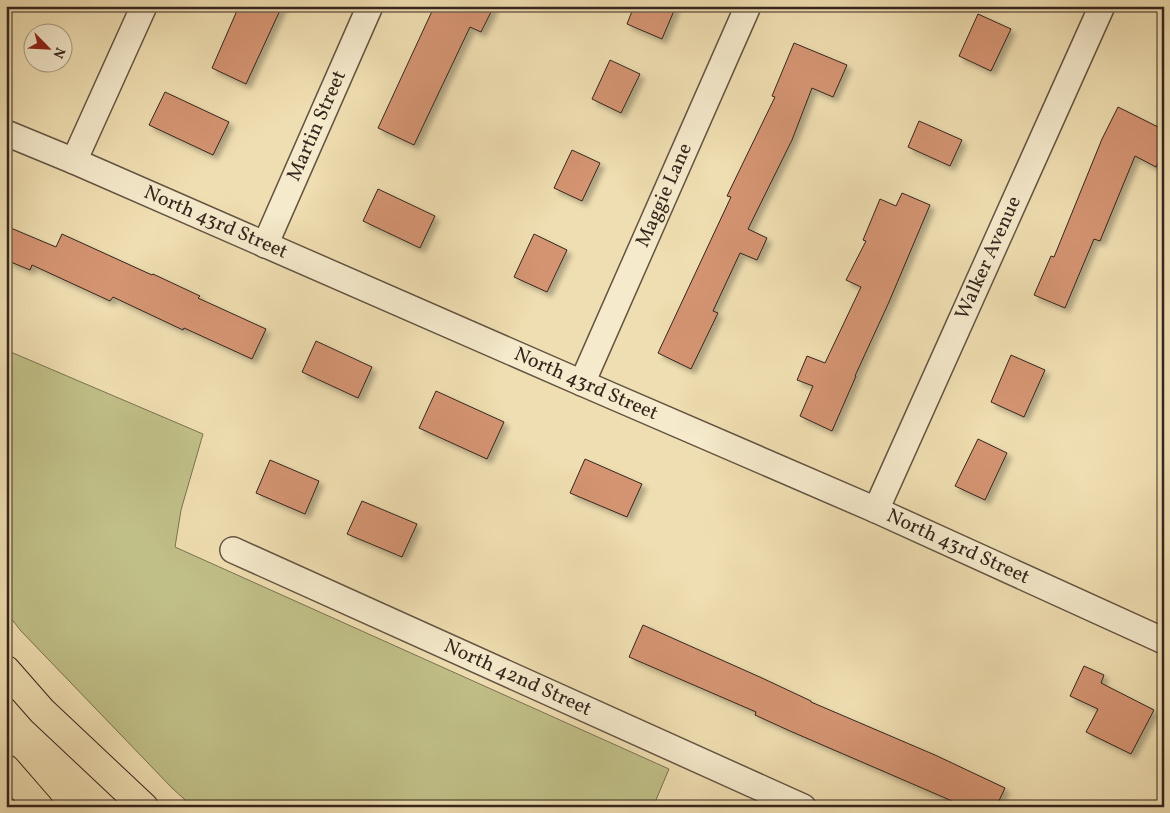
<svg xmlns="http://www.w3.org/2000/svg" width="1170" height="813" viewBox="0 0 1170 813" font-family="Vollkorn,serif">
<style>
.green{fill:#c0bf87;stroke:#7a7252}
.building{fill:#d49472;stroke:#35261d;filter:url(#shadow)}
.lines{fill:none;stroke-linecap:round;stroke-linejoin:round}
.street-casing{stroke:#645442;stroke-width:28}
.highway-casing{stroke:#35261d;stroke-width:30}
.street{stroke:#f5eacc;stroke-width:25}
.highway{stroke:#efdeb1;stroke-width:28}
.labels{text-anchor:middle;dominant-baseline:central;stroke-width:4;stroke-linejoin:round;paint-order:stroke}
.street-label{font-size:20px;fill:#35261d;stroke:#f5eacc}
</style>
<defs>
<filter id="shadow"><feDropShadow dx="4.5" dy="4.5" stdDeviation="2.5" flood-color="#0004"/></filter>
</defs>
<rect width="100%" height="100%" fill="#efdeb1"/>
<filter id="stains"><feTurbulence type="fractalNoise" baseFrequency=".004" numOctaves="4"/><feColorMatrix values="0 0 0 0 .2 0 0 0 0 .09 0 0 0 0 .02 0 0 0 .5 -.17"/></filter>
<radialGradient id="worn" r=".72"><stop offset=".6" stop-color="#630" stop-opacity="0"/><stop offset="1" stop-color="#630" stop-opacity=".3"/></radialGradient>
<polygon class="green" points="6,350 203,434 181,510 175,547 669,769 653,807 193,807 172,788 21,631 6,612"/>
<g class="building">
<polygon points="239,6 282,6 246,84 212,68"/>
<polygon points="427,6 494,6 481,32 470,27 414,145 378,128 433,9"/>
<polygon points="634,6 676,6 662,39 627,24"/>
<polygon points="978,14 1011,29 991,71 959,56"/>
<polygon points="794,43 847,65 833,97 812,88 792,140 748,229 767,238 757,260 740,253 713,311 718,313 691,369 658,353 731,197 727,196 775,97 772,96"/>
<polygon points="610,60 640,74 621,113 592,99"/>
<polygon points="165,92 229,122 213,155 149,125"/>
<polygon points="1118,107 1164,130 1164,152 1156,167 1135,156 1100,241 1094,239 1065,308 1034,295 1051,256 1054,257 1102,139"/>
<polygon points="919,121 962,140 950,166 908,147"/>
<polygon points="572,150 600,163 582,201 554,188"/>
<polygon points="378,189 435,216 420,248 363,221"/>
<polygon points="902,193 930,205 889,302 855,376 856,376 832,431 800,416 813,386 797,380 807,356 825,363 861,287 846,280 866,241 863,240 880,199 896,206"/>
<polygon points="6,226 56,247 62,234 152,275 153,274 200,296 198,298 266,329 252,359 184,328 183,330 113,297 110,301 32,265 30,270 6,260"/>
<polygon points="534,234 567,250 547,292 514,277"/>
<polygon points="316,341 372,367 358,398 302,372"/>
<polygon points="1011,355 1045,370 1024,417 991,402"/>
<polygon points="436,391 504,422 487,459 419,428"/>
<polygon points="978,439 1007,453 985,500 955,486"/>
<polygon points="585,459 642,484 627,517 570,493"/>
<polygon points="270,460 319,481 305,514 256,493"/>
<polygon points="362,501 417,524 402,557 347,534"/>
<polygon points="643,625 762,678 811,701 811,702 935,755 1005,788 996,807 966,807 790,731 755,715 756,712 629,657"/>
<polygon points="1084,666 1104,675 1101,683 1154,710 1131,754 1086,732 1098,709 1070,696"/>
</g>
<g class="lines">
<g class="street-casing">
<g id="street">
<path id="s1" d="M6,133L74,161L582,383L876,510L1164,641"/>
<polyline points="74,161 144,6"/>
<path id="s2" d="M265,245L370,6"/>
<path id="s3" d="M582,383L748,6"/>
<path id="s4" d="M876,510L1102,6"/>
<path id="s5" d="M233,550L803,807"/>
</g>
</g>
<g class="highway-casing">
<g id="highway">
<polyline points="6,670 42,711 144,807"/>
<polyline points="6,769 39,807"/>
</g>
</g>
<use href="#street" class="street"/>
<use href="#highway" class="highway"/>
</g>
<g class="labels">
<g class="street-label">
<text stroke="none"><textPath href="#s2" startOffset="130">Martin Street</textPath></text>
<text stroke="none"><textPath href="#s3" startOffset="205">Maggie Lane</textPath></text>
<text stroke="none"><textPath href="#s1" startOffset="228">North 43rd Street</textPath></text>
<text stroke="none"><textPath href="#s4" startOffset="276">Walker Avenue</textPath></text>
<text stroke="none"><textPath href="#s1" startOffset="632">North 43rd Street</textPath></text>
<text stroke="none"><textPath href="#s1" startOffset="1038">North 43rd Street</textPath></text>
<text stroke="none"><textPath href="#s5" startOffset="312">North 42nd Street</textPath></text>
</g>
</g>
<rect width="1170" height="813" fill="none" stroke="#efdeb1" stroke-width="25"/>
<rect x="8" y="8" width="1155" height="798" fill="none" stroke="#35261d" stroke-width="2.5"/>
<rect x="12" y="12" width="1145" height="788" fill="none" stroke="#35261d"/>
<g transform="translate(48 48) rotate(114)"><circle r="24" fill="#f5eacc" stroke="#a89c86"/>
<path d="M0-4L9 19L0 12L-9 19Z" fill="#8f2418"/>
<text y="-8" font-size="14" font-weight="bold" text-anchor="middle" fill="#35261d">N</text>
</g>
<rect width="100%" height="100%" filter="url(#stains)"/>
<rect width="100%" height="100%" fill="url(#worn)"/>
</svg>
